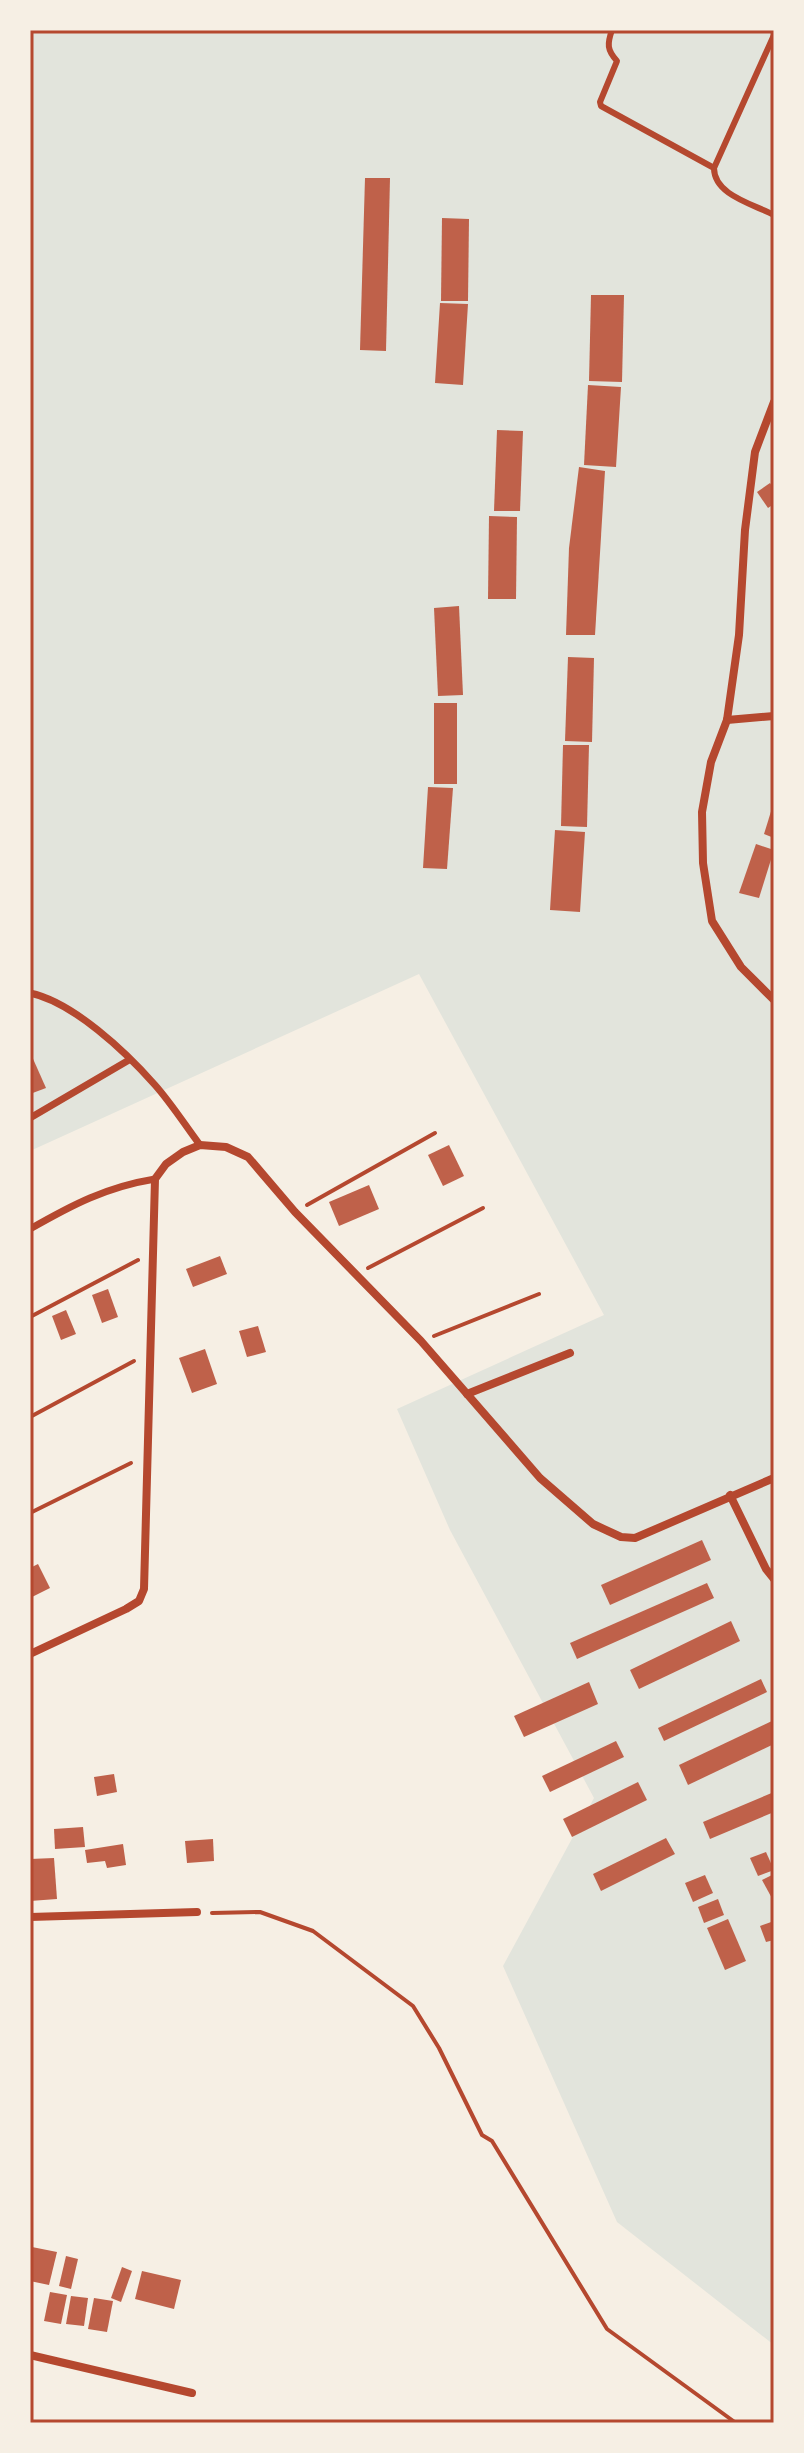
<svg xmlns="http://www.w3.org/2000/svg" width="804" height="2453" viewBox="0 0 804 2453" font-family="'Roboto Condensed',sans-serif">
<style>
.green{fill:#e2e4dc}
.building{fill:#bf614a}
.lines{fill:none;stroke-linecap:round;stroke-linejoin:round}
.path{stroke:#b5482f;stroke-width:4}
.service{stroke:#b5482f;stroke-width:6}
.pedestrian{stroke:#b5482f;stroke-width:7}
.minor{stroke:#b5482f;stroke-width:8}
.neatline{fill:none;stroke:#b5482f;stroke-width:3}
</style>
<rect width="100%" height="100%" fill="#f6efe4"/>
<polygon class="green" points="30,30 774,30 774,2345 617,2222 503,1966 594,1798 450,1530 397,1409 604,1315 419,974 30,1151"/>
<g class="building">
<polygon points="365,178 390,178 386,351 360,350"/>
<polygon points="442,218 469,219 468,301 441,301"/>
<polygon points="591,295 624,295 622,382 589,381"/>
<polygon points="440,303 468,304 463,385 435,383"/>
<polygon points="588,385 621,387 616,467 584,465"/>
<polygon points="497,430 523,431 520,511 494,511"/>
<polygon points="579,467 605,471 595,635 566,635 569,548"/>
<polygon points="770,483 774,489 774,504 768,508 757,492"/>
<polygon points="489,516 517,517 516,599 488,599"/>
<polygon points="459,606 463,695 438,696 434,608"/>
<polygon points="568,657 594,658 592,742 565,741"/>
<rect x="434" y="703" width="23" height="81"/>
<polygon points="563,745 589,745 587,827 561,826"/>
<polygon points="428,787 453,788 447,869 423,868"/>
<polygon points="773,805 774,805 774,838 764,834"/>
<polygon points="555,830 585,832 580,912 550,910"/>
<polygon points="756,844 774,850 759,898 739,893"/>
<polygon points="30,1052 46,1088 30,1094"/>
<polygon points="449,1145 464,1176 443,1186 428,1155"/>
<polygon points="369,1185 379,1209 339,1226 329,1202"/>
<polygon points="220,1256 227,1274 193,1287 186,1269"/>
<polygon points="108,1289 118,1317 102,1323 92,1295"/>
<polygon points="66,1310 76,1334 61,1340 52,1316"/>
<polygon points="258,1326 266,1352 247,1357 239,1331"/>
<polygon points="205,1349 217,1384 192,1393 179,1358"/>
<polygon points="702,1540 711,1560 610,1605 601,1585"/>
<polygon points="38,1564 50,1588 32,1597 30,1568"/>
<polygon points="707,1583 714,1598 577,1659 570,1643"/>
<polygon points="731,1621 740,1641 639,1689 630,1670"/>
<polygon points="761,1679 767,1692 664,1741 658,1728"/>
<polygon points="589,1682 598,1704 524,1737 514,1716"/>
<polygon points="774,1720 774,1744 688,1785 679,1765"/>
<polygon points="616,1741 624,1757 550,1792 542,1776"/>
<polygon points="114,1774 117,1792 97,1796 94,1777"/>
<polygon points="638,1782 647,1800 572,1837 563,1819"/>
<polygon points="774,1792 774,1812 710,1839 703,1822"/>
<polygon points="83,1827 85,1847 55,1849 54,1829"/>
<polygon points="666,1838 675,1854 601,1891 593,1874"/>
<polygon points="213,1839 214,1861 187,1863 185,1841"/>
<polygon points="123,1844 126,1865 107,1868 105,1861 87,1863 85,1850"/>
<polygon points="766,1852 774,1870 758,1876 750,1858"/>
<polygon points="54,1858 57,1899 30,1901 30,1859"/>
<polygon points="774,1874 774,1902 762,1880"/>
<polygon points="705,1875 713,1893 693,1902 685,1883"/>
<polygon points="718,1899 724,1915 704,1923 698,1907"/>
<polygon points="728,1919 746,1961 725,1970 707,1928"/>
<polygon points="774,1921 774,1940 766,1942 760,1926"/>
<polygon points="32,2247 57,2252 49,2285 30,2281"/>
<polygon points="66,2256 78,2259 71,2289 59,2286"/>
<polygon points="122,2267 132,2271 121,2302 111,2298"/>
<polygon points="142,2271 181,2280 174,2309 135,2299"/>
<polygon points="50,2292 67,2295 61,2324 44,2321"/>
<polygon points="71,2296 88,2298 84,2326 66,2324"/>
<polygon points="94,2298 113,2301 107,2332 88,2329"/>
</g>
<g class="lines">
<g class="path">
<polyline points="307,1205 435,1133"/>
<polyline points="368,1268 483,1208"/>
<polyline points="30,1317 138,1260"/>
<polyline points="434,1336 539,1294"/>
<polyline points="30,1417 134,1361"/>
<polyline points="30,1513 131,1463"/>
<polyline points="212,1913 260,1912 313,1931 413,2006 439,2048 482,2135 492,2141 607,2329 736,2423"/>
</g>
<g class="service">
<path d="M612,30C607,44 607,50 617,61L600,102L601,106L714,168"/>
<path d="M774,35L714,168C714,195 753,204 774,215"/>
</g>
<g class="pedestrian">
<path d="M30,993C73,1002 126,1052 155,1085C171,1103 185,1125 200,1145"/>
<polyline points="30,1118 129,1060"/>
<path d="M30,1229C72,1205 106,1187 155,1179"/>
</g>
<g class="minor">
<polyline points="774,402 755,452 745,530 739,635 727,720 711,762 702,812 703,863 712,921 741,967 774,1000"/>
<polyline points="727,720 774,716"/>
<polyline points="467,1394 570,1353"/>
<polyline points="730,1495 766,1569 774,1579"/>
<polyline points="30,1654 126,1609 139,1601 144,1589 155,1179 166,1164 183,1152 200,1145 226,1147 248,1157 295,1212 421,1341 540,1478 593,1524 621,1537 635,1538 774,1478"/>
<polyline points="30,1917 197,1912"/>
<polyline points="30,2355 192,2393"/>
</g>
</g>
<rect width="804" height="2453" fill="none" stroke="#f6efe4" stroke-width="64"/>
<rect x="32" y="32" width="740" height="2389" class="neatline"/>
</svg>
